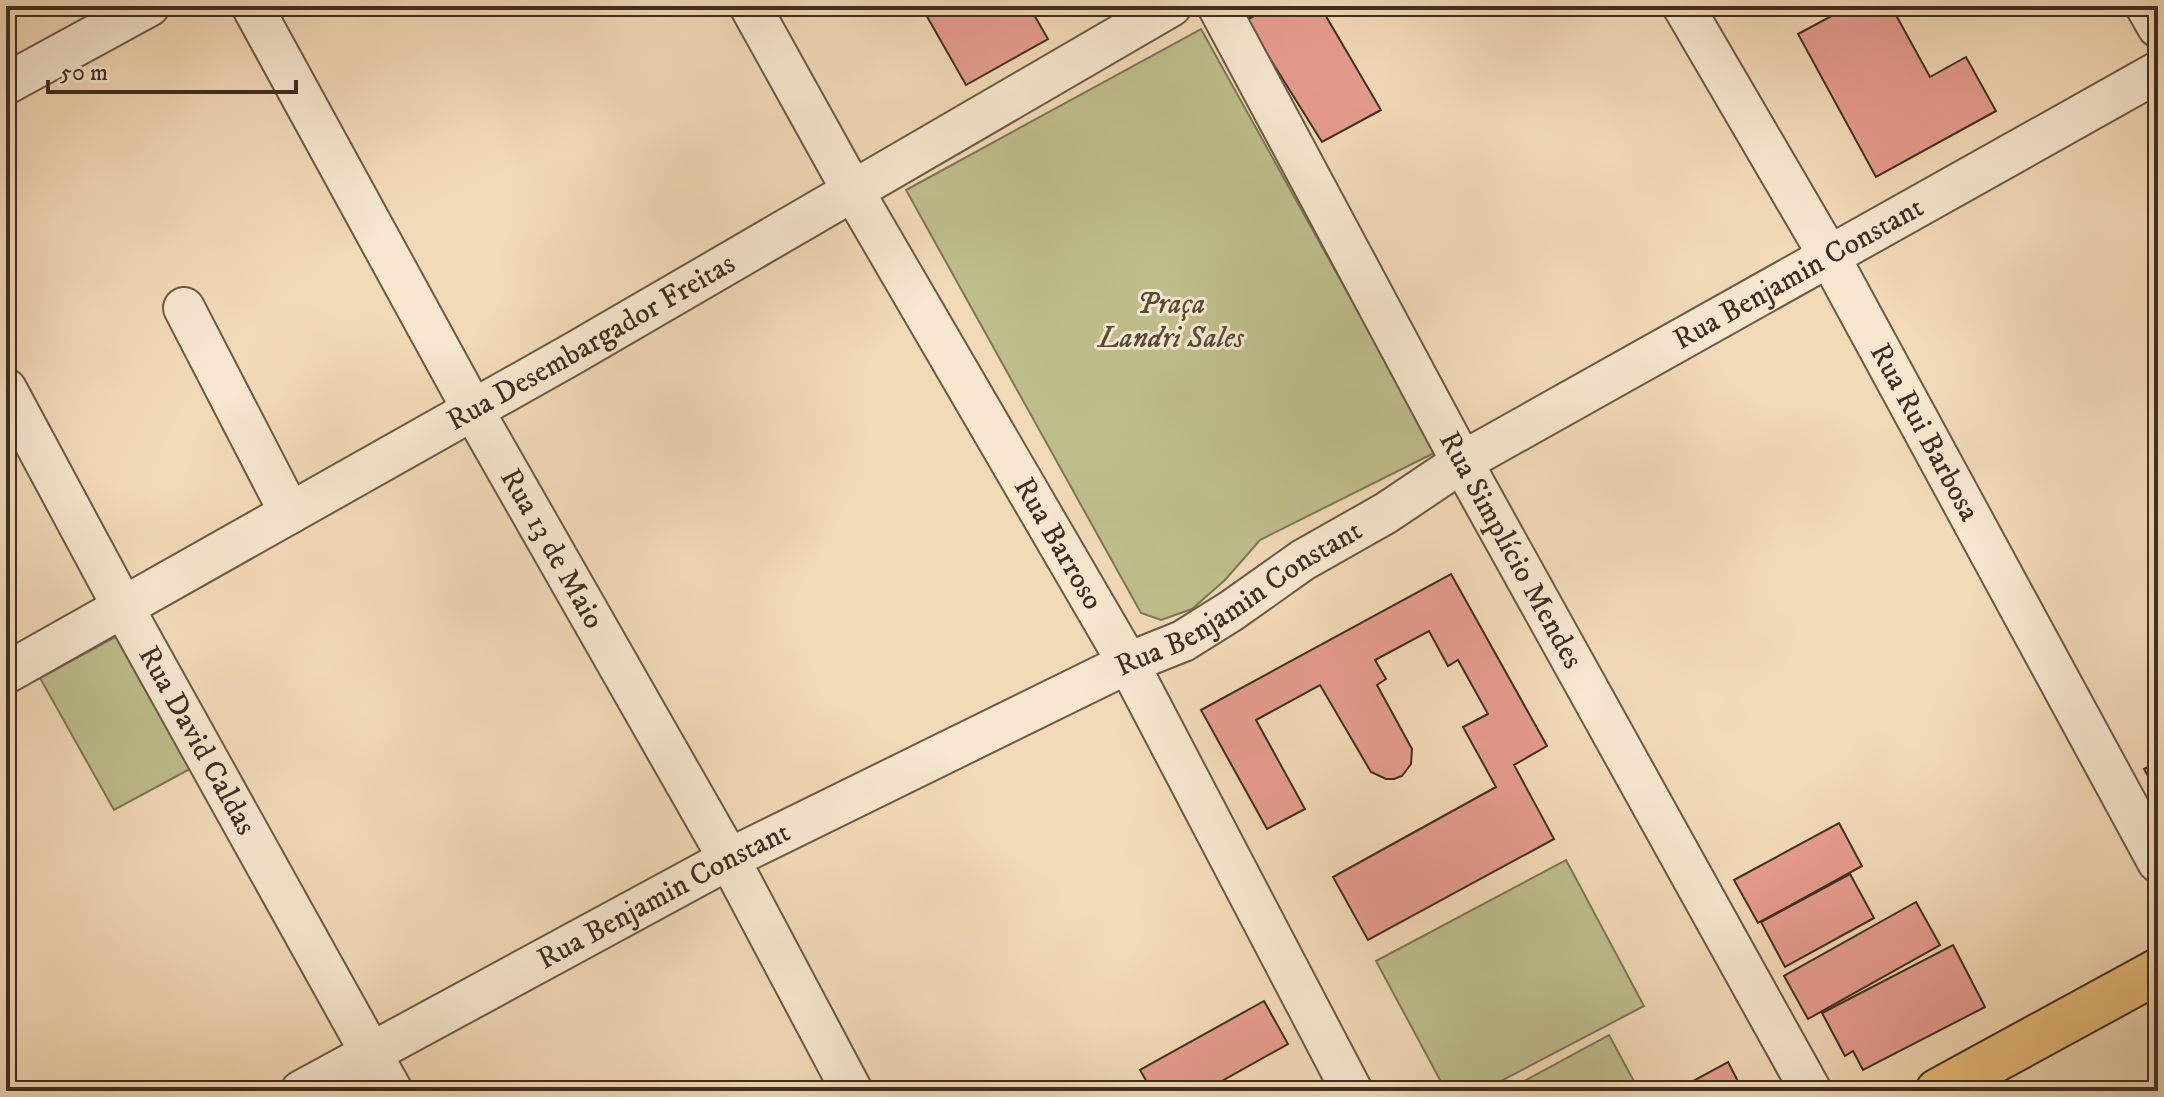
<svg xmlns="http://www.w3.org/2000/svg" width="2164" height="1097" viewBox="0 0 2164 1097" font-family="'IM FELL DW Pica',serif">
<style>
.green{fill:#bebe8c;stroke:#7e7656;stroke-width:2}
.building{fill:#e69c8e;stroke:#3f2e20;stroke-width:2}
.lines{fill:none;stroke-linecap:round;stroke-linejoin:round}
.minor-casing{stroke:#6c5946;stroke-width:44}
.major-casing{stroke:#3f2e20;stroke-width:48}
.minor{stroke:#f7e7d0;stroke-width:40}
.major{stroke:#eabd7c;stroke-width:44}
.labels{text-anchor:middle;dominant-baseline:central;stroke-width:6;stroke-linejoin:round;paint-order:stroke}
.street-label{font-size:30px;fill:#3f2e20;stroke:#f7e7d0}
.park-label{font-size:30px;font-style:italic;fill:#584b36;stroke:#f7e7d0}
</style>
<rect width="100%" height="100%" fill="#f3dab7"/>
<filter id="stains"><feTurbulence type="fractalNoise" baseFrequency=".0025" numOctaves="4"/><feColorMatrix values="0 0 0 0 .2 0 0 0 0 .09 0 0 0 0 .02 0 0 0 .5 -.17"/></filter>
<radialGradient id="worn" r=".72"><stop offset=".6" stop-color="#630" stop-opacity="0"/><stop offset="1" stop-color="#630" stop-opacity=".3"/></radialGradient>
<g class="green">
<polygon points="1201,29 1436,452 1260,540 1225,580 1192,609 1161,620 1141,613 906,190"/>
<polygon points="126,631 201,763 114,810 40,678"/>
<polygon points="1566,860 1644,1006 1482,1091 1446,1091 1376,961"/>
<polygon points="1609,1035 1636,1085 1625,1091 1506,1091"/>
</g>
<g class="building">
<polygon points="921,6 1029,6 1048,39 966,85"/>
<polygon points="1275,6 1320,6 1381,110 1322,142 1246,20"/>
<polygon points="1850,6 1891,6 1930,77 1966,57 1996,111 1876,177 1798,34"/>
<polygon points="1451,574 1547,746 1514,765 1554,839 1368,940 1333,877 1496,787 1463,727 1488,714 1458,660 1448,666 1429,631 1375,660 1386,679 1377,685 1412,749 1411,764 1402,776 1394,779 1386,779 1371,772 1320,685 1256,720 1305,809 1267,829 1201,710"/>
<polygon points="2158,762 2158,794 2144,769"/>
<polygon points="1839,823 1862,866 1758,923 1734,880"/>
<polygon points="1850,874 1874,918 1785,967 1761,922"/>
<polygon points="1916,902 1940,945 1808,1019 1784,976"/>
<polygon points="1953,945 1985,1007 1863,1070 1853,1051 1845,1056 1822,1013"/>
<polygon points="1264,1001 1288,1044 1204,1091 1152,1091 1140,1070"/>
<polygon points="1728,1062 1743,1091 1682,1091 1680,1088"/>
</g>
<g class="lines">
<g class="minor-casing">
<g id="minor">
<path id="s1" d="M252,6L473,410L729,859L852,1091"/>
<path id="s2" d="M750,6L841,170L1128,663L1352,1091"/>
<path id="s3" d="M1218,6L1462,462L1811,1091"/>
<path id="s4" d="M1683,6L1829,256L2158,862"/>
<polyline points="2146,6 2158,27"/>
<polyline points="6,84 149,6"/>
<polyline points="184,308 290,513"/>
<path id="s5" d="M6,389L123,607L392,1091"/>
<path id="s6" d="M6,673L574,353L1171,6"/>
<path id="s7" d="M301,1091L729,859L1128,663L1183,641L1231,611L1303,560L1386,513L1462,462L2158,72"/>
</g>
</g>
<g class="major-casing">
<polyline id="major" points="1938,1091 2158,971"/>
</g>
<use href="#minor" class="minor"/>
<use href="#major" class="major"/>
</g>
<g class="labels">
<g class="street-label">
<text stroke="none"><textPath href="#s7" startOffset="1708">Rua Benjamin Constant</textPath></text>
<text stroke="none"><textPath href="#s6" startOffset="672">Rua Desembargador Freitas</textPath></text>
<text stroke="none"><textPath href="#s4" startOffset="490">Rua Rui Barbosa</textPath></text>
<text stroke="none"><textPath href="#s2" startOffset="620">Rua Barroso</textPath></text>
<text stroke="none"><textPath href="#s1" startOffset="620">Rua 13 de Maio</textPath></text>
<text stroke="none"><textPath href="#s3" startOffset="618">Rua Simplício Mendes</textPath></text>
<text stroke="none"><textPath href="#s7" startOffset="1060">Rua Benjamin Constant</textPath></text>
<text stroke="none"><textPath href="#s5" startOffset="400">Rua David Caldas</textPath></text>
<text stroke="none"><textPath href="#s7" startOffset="412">Rua Benjamin Constant</textPath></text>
</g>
<g class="park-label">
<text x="1171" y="304">Praça<tspan x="1171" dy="34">Landri Sales</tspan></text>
</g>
</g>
<rect width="2164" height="1097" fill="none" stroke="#f3dab7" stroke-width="32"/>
<rect x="8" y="8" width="2148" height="1081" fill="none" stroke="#3f2e20" stroke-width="4"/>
<rect x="16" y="16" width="2132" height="1065" fill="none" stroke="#3f2e20" stroke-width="2"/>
<path d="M48 80v12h248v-12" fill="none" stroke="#3f2e20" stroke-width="4"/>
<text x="60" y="80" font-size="24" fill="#3f2e20" stroke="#f7e7d0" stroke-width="6" paint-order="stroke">50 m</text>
<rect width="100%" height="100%" filter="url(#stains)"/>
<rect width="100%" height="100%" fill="url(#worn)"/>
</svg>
